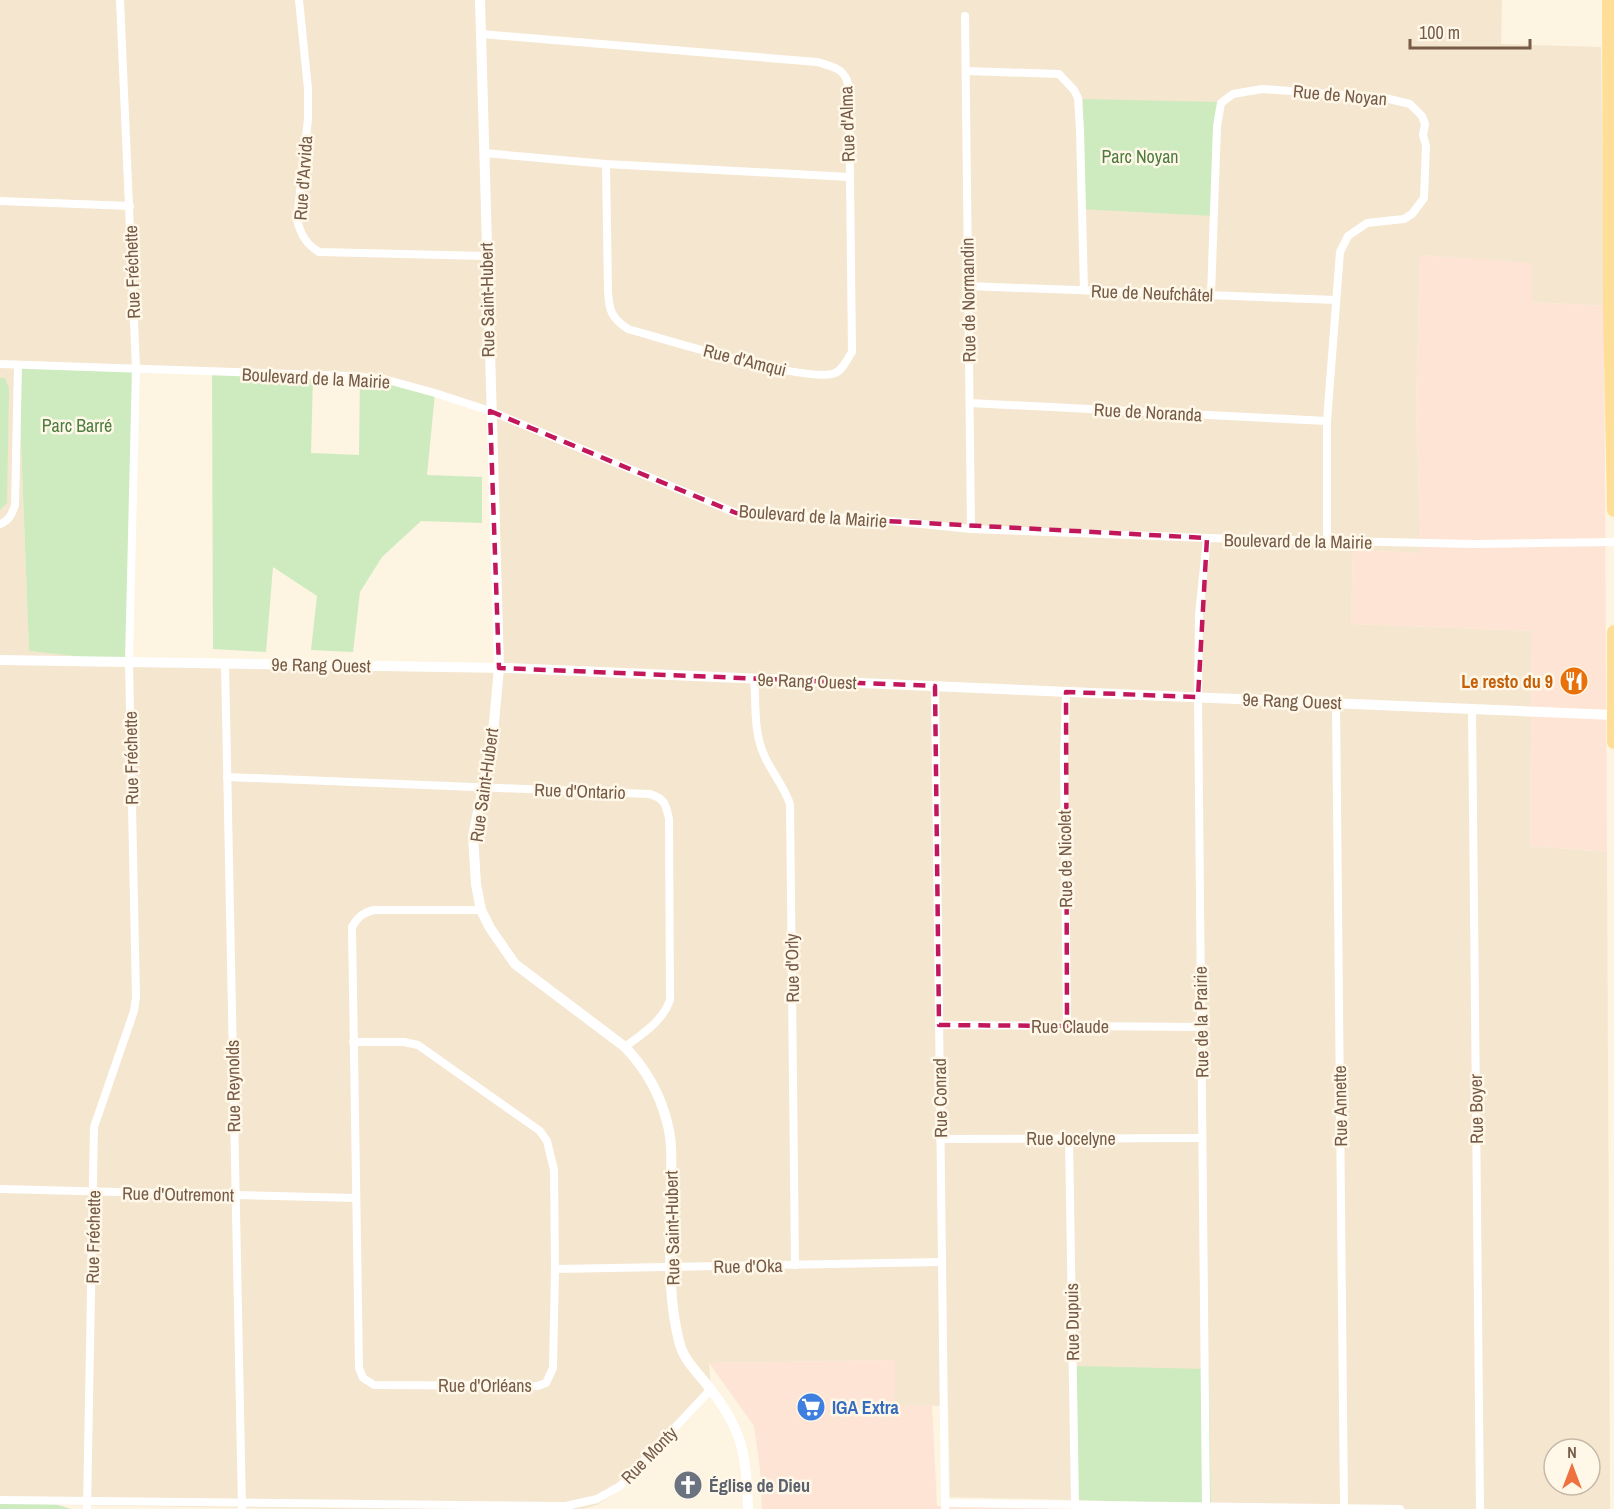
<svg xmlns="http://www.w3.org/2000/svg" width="1614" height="1509" viewBox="0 0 1614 1509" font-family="'Archivo Narrow',sans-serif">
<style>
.residential{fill:#f5e6cf;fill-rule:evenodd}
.commercial{fill:#fee4d4}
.green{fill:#ceebbf}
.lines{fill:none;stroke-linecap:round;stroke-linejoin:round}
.minor{stroke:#fff;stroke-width:8}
.tertiary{stroke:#fff;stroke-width:10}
.primary{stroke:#ffdf97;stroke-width:14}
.marked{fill:none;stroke:#c2185b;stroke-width:4.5;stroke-dasharray:12 8;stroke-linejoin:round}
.labels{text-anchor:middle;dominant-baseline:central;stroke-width:5;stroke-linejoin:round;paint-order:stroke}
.street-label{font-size:18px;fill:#765b47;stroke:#fff8e9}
.park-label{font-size:18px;fill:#4c7c3e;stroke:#fff8e9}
.food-label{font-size:18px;font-weight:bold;fill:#c56008;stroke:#fff8e9;text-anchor:end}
.shop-label{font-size:18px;font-weight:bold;fill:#366cbe;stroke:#fff8e9;text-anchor:start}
.worship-label{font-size:18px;font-weight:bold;fill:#5b616d;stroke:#fff8e9;text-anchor:start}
</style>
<rect width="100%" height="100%" fill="#fdf4e1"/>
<path class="residential" d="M0,0H1502L1501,44L1601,47L1604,306L1532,302V264L1420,255L1416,410L1421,553L1353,550L1351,624L1532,631L1530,846L1607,852L1610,1509H1211L1209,1369L1074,1500L950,1497L948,1406L895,1405V1360L709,1363L711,1389L620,1490L597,1505L583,1509H320L0,1504ZM18,365L384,379L490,412L498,668L129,662L29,651ZM1554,1449H1590V1485H1554Z"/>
<g class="commercial">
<polygon points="1420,255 1532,263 1532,302 1604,306 1607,852 1530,846 1532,631 1351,624 1353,550 1421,553 1416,410"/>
<polygon points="895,1360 895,1405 932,1405 937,1506 1085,1509 762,1509 760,1469 754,1426 709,1363"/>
</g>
<g class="green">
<polygon points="1083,99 1219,102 1214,216 1080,209"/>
<polygon points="18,365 136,368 129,662 29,651"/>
<polygon points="212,373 313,376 311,453 359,455 360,377 435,393 427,475 482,477 482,523 421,521 382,557 360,592 353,652 311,650 317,596 273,567 266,652 213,649"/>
<polygon points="0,378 5,378 9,388 7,503 0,510"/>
<polygon points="1073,1366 1209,1369 1211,1504 1074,1500"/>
<polygon points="0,1504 55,1504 71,1509 0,1509"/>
</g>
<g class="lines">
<g class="minor">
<path d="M299,0L308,89V119L297,220C301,235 306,244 319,252L486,256"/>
<polyline points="965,16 971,529"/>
<path d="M481,34L817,62C835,67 847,69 849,90L852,352C847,359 843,370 835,373C807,384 664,339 628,329C611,318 609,310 608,291L606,164"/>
<polyline points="966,71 1059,74 1074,90 1078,98 1080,130 1084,290"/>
<polyline points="484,153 606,164 849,177"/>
<polyline points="0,201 130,206"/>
<polyline points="968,286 1336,300"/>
<polyline points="1211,295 1217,126 1221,103 1233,94 1262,89 1385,98 1410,104 1422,116 1425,124 1423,135 1426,146 1424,198 1412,214 1404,219 1367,223 1348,236 1340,252 1327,421 1327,542"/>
<polyline points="0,364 349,376 384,379 435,393 490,411 736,513 872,519 971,529 1207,538 1475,544 1614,542"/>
<polyline points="970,403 1327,421"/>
<path d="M0,524C9,521 12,514 15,505L18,365"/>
<polyline points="225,663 242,1509"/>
<path d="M754,679C756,698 754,721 759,740C764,764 782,781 790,804L795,1265"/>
<polyline points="935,686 945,1509"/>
<polyline points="1066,692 1064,759 1067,1026"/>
<polyline points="1336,703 1344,1508"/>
<polyline points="1472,709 1480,1509"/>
<path d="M227,777L649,794C665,798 666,805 669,819L670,1000C663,1021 642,1034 625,1047"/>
<polyline points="939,1025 1201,1027"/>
<path d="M353,1042H404L418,1045L540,1131L547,1141L554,1170L555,1269L553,1368L546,1383L538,1386L374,1385L363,1378L359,1368L352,927C358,917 362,913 374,910H481"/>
<polyline points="1069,1138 1075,1505"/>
<polyline points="940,1139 1202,1138"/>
<polyline points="0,1189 356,1198"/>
<polyline points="555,1269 942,1262"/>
<polyline points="0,1500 566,1506 597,1499 620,1486 711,1389"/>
<polyline points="945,1503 1400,1509"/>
<polyline points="1206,1507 1198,697 1199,615 1207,538"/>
<polyline points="87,1509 94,1127 134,1011 136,997 129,662 136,368 120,0"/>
</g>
<g class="tertiary">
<path d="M480,0L499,668L492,744L473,836L476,884L481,910L490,928L515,964L625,1047C645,1068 660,1094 667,1122C673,1143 671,1165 671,1186C671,1238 666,1294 680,1345C685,1362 701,1376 711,1390C744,1432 746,1457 748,1509"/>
<polyline points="0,660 506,668 1614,715"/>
</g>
<g class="primary">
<polyline points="1609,0 1610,306 1614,510"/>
<polyline points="1614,632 1614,742"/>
</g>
</g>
<path class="marked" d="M490,411L736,513L1207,538L1198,697L1066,692L1067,1026L939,1025L935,686L499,668Z"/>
<defs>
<g id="restaurant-disc" transform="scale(1.5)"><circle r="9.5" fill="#e8710a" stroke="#fff8e9"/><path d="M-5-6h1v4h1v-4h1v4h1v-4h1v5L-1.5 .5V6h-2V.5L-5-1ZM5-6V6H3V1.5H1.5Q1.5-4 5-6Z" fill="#fff"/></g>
<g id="supermarket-disc" transform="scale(1.5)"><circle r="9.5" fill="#3f7fe0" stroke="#fff8e9"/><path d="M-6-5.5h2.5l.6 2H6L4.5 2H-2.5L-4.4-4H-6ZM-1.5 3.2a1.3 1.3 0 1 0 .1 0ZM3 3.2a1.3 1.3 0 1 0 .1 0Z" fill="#fff"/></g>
<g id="church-disc" transform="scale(1.5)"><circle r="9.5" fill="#6b7280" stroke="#fff8e9"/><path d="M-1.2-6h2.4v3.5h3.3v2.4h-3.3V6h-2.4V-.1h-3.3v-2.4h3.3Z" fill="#fff"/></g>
</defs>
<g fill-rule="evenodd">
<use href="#restaurant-disc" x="1574" y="681"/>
<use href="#supermarket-disc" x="811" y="1407"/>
<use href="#church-disc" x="688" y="1485"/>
</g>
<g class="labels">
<g class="street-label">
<text transform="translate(1340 95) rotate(5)">Rue de Noyan</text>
<text transform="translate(847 124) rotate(-92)">Rue d'Alma</text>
<text transform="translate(303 178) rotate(-86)">Rue d'Arvida</text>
<text transform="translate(132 272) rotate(-92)">Rue Fréchette</text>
<text transform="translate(1152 293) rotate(2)">Rue de Neufchâtel</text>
<text transform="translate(487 300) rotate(-91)">Rue Saint-Hubert</text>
<text transform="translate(968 300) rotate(-91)">Rue de Normandin</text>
<text transform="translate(745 360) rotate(14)">Rue d'Amqui</text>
<text transform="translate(316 378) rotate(3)">Boulevard de la Mairie</text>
<text transform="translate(1148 412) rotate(3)">Rue de Noranda</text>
<text transform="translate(813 516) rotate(4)">Boulevard de la Mairie</text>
<text transform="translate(1298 541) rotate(1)">Boulevard de la Mairie</text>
<text transform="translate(321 665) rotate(1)">9e Rang Ouest</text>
<text transform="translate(807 681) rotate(2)">9e Rang Ouest</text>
<text transform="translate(1292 701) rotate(2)">9e Rang Ouest</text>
<text transform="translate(131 758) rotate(-91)">Rue Fréchette</text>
<text transform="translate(484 785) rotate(-82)">Rue Saint-Hubert</text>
<text transform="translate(580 791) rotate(2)">Rue d'Ontario</text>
<text transform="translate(1065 859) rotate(-91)">Rue de Nicolet</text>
<text transform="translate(792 968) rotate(-91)">Rue d'Orly</text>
<text transform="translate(1201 1022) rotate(-91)">Rue de la Prairie</text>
<text x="1070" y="1026">Rue Claude</text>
<text transform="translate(233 1086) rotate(-91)">Rue Reynolds</text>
<text transform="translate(940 1098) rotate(-91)">Rue Conrad</text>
<text transform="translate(1340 1106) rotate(-91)">Rue Annette</text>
<text transform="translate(1476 1109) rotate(-91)">Rue Boyer</text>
<text x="1071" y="1138">Rue Jocelyne</text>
<text transform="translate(178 1194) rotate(1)">Rue d'Outremont</text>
<text transform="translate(672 1228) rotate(-91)">Rue Saint-Hubert</text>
<text transform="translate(93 1237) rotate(-89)">Rue Fréchette</text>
<text transform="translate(748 1266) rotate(-1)">Rue d'Oka</text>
<text transform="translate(1072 1322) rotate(-91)">Rue Dupuis</text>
<text x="485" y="1385">Rue d'Orléans</text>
<text transform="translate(649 1455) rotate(-46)">Rue Monty</text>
</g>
<g class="park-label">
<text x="1140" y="156">Parc Noyan</text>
<text x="77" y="425">Parc Barré</text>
</g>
<g class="food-label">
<text x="1553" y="681">Le resto du 9</text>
</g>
<g class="shop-label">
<text x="832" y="1407">IGA Extra</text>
</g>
<g class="worship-label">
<text x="709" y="1485">Église de Dieu</text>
</g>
</g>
<g transform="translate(1572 1467)"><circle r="28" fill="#fff8e9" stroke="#c8b9a8" stroke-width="1.5"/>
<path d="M0-4.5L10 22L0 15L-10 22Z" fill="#ee7240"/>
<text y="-9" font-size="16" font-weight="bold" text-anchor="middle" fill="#765b47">N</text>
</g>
<path d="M1410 39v9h120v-9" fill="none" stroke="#765b47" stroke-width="3"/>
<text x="1419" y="39" font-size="18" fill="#765b47" stroke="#fff8e9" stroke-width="4.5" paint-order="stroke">100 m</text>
</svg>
